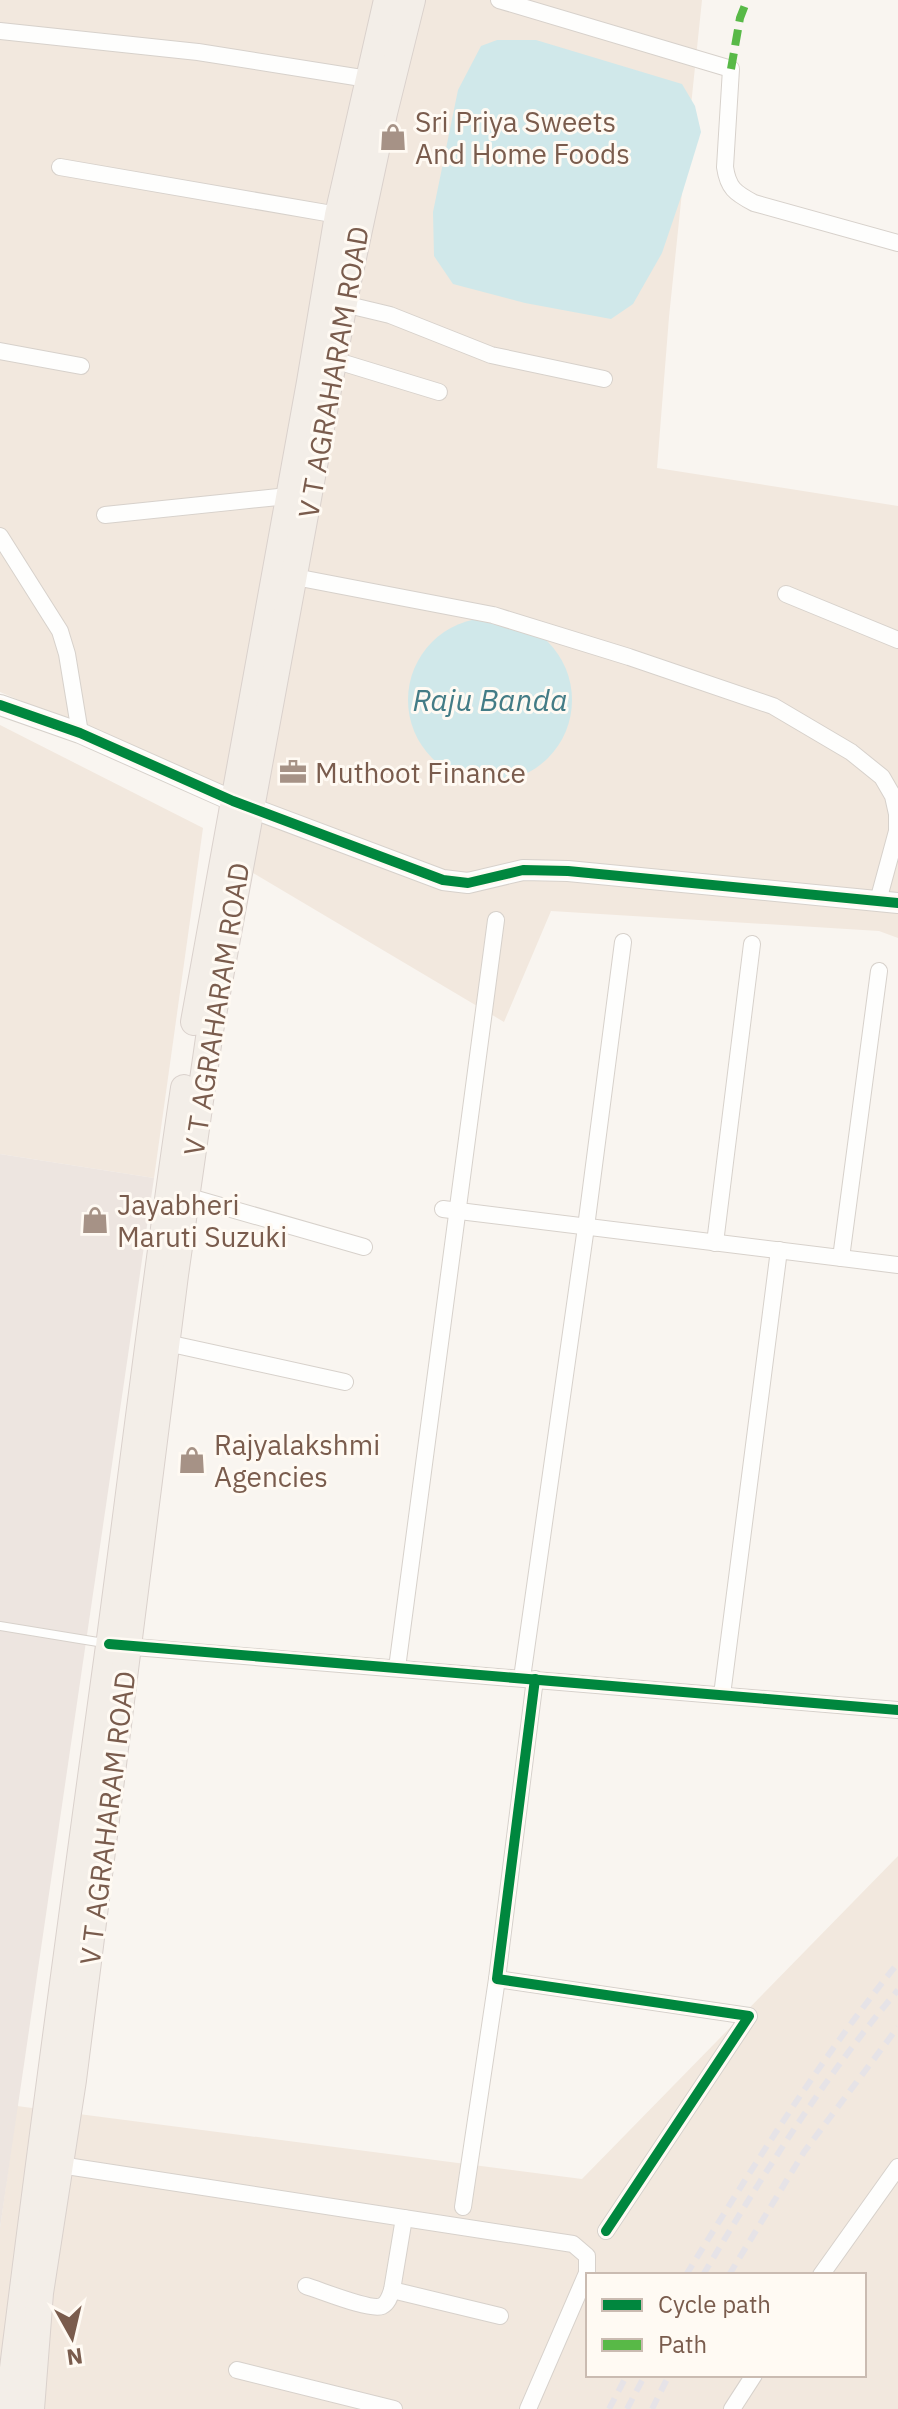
<svg xmlns="http://www.w3.org/2000/svg" width="898" height="2409" viewBox="0 0 898 2409" font-family="'IBM Plex Sans',sans-serif">
<style>
.residential{fill:#f2e8de;fill-rule:evenodd}
.industrial{fill:#ede5e0}
.water{fill:#d0e8ea}
.lines{fill:none;stroke-linecap:round;stroke-linejoin:round}
.service-casing{stroke:#d7d1cb;stroke-width:10}
.minor-casing{stroke:#d7d1cb;stroke-width:18}
.tertiary-casing{stroke:#d7d1cb;stroke-width:22}
.primary-casing{stroke:#dad1cc;stroke-width:28}
.service{stroke:#fefefd;stroke-width:8}
.minor{stroke:#fefefd;stroke-width:16}
.tertiary{stroke:#fefefd;stroke-width:20}
.primary{stroke:#f3eee8;stroke-width:26}
.rail{stroke:#e6e3e7;stroke-width:6;stroke-dasharray:12 8;stroke-linecap:butt}
.quiet{stroke:#58b947;stroke-width:8;stroke-dasharray:16 8;stroke-linecap:butt}
.cycleway-casing{stroke:#fffaf3;stroke-width:15}
.cycleway{stroke:#00873e;stroke-width:10}
.labels{text-anchor:middle;dominant-baseline:central;stroke-width:6;stroke-linejoin:round;paint-order:stroke}
.poi-label{font-size:28px;fill:#7a5c4d;stroke:#fffaf3;text-anchor:start}
.street-label{font-size:28px;fill:#7a5c4d;stroke:#fffaf3}
.water-label{font-size:30px;font-style:italic;fill:#437c86;stroke:#fffaf3}
</style>
<rect width="100%" height="100%" fill="#f9f5f0"/>
<g class="residential">
<polygon points="0,0 702,0 669,317 657,468 898,506 898,938 879,931 551,911 504,1022 253,873 213,782 0,692"/>
<polygon points="0,725 203,828 154,1178 0,1154"/>
<path d="M898,1856V2409H0V2228L17,2106L582,2179ZM588,2275H864V2375H588Z"/>
</g>
<polygon class="industrial" points="0,1154 154,1178 0,2228"/>
<g class="water">
<polygon points="497,40 536,40 682,84 695,106 701,132 682,194 662,253 633,304 611,319 525,303 453,284 434,256 433,212 458,90 481,46"/>
<circle cx="490" cy="700" r="82"/>
</g>
<g class="lines">
<g class="service-casing">
<polyline id="service" points="0,1626 104,1643"/>
</g>
<g class="minor-casing">
<g id="minor">
<path d="M499,0L731,69L725,167C728,188 735,193 754,203L898,243"/>
<polyline points="0,31 198,52 368,79"/>
<polyline points="60,167 338,215"/>
<polyline points="344,304 390,315 491,355 604,379"/>
<polyline points="0,351 81,366"/>
<polyline points="334,360 439,392"/>
<polyline points="105,515 288,496"/>
<polyline points="0,536 60,631 67,654 80,733"/>
<polyline points="295,577 493,615 629,657 773,706 851,752 882,777 893,796 897,814 897,831 878,901"/>
<polyline points="786,594 898,640"/>
<polyline points="186,1196 364,1247"/>
<polyline points="443,1209 898,1265"/>
<polyline points="715,1243 752,944"/>
<polyline points="841,1258 879,971"/>
<polyline points="167,1343 345,1382"/>
<polyline points="122,1646 898,1710"/>
<polyline points="397,1668 496,920"/>
<polyline points="522,1678 586,1227 623,942"/>
<polyline points="535,1679 497,1979 749,2016 606,2231"/>
<polyline points="722,1695 779,1250"/>
<polyline points="60,2165 573,2244 587,2256 587,2273 528,2409"/>
<polyline points="463,2207 497,1979"/>
<polyline points="821,2275 898,2167"/>
<path d="M306,2286C320,2290 370,2311 382,2306C388,2303 390,2296 392,2290L404,2218"/>
<polyline points="392,2290 500,2316"/>
<polyline points="237,2370 394,2409"/>
<polyline points="732,2409 754,2375"/>
</g>
</g>
<g class="tertiary-casing">
<polyline id="tertiary" points="0,705 80,733 233,801 443,880 468,883 523,870 568,871 898,903"/>
</g>
<g class="primary-casing">
<g id="primary">
<polyline points="194,1022 310,382 338,215 387,0"/>
<path d="M8,2409C39,2154 74,1900 109,1646C134,1460 156,1274 184,1088"/>
<polyline points="31,2409 40,2293 73,2080 175,1275 210,1031 348,281 384,113 412,0"/>
</g>
</g>
<use href="#service" class="service"/>
<use href="#minor" class="minor"/>
<use href="#tertiary" class="tertiary"/>
<use href="#primary" class="primary"/>
<g class="rail">
<path d="M686,2275C752,2168 819,2060 898,1963"/>
<path d="M703,2275C762,2176 824,2077 898,1990"/>
<polyline points="729,2275 804,2152 898,2027"/>
<polyline points="609,2409 627,2375"/>
<polyline points="627,2409 645,2375"/>
<polyline points="652,2409 669,2375"/>
</g>
<polyline class="quiet" points="731,69 740,18 747,0"/>
<g class="cycleway-casing">
<g id="cycleway">
<polyline points="0,705 80,733 233,801 443,880 468,883 523,870 568,871 898,903"/>
<polyline points="109,1644 898,1710"/>
<polyline points="535,1679 497,1979 749,2016 606,2231"/>
</g>
</g>
<use href="#cycleway" class="cycleway"/>
</g>
<defs>
<g id="shop-bare" transform="scale(2.16)"><path d="M-5-2.5h2.3a2.7 3.5 0 0 1 5.4 0H5L5.5 6h-11ZM-1.5-2.5h3a1.5 2.3 0 0 0-3 0Z" fill="#a69286" stroke="#fffaf3" stroke-width="2.5" paint-order="stroke"/></g>
<g id="office-bare" transform="scale(2.16)"><path d="M-6-3h4V-5.5h4V-3h4V5H-6ZM-1-4.5V-3h2v-1.5ZM-6 0V1H6V0Z" fill="#a69286" stroke="#fffaf3" stroke-width="2.5" paint-order="stroke"/></g>
</defs>
<g fill-rule="evenodd">
<use href="#shop-bare" x="393" y="137"/>
<use href="#office-bare" x="293" y="772"/>
<use href="#shop-bare" x="95" y="1220"/>
<use href="#shop-bare" x="192" y="1460"/>
</g>
<g class="labels">
<g class="poi-label">
<text x="415" y="121">Sri Priya Sweets<tspan x="415" dy="32">And Home Foods</tspan></text>
<text x="315" y="772">Muthoot Finance</text>
<text x="117" y="1204">Jayabheri<tspan x="117" dy="32">Maruti Suzuki</tspan></text>
<text x="214" y="1444">Rajyalakshmi<tspan x="214" dy="32">Agencies</tspan></text>
</g>
<g class="street-label">
<text transform="translate(333 372) rotate(-80)">V T AGRAHARAM ROAD</text>
<text transform="translate(216 1009) rotate(-81)">V T AGRAHARAM ROAD</text>
<text transform="translate(107 1818) rotate(-83)">V T AGRAHARAM ROAD</text>
</g>
<g class="water-label">
<text x="490" y="699">Raju Banda</text>
</g>
</g>
<rect x="586" y="2273" width="280" height="104" fill="#fffaf3" stroke="#cabbb1" stroke-width="2"/>
<rect x="602" y="2299" width="40" height="12" fill="#00873e" stroke="#cabbb1" stroke-width="2"/>
<text x="658" y="2313" font-size="24" fill="#7a5c4d">Cycle path</text>
<rect x="602" y="2339" width="40" height="12" fill="#58b947" stroke="#cabbb1" stroke-width="2"/>
<text x="658" y="2353" font-size="24" fill="#7a5c4d">Path</text>
<g transform="translate(72 2337) rotate(172)" stroke="#fffaf3" stroke-width="6" paint-order="stroke">
<path d="M0-6L14 30L0 20L-14 30Z" fill="#7a5c4d"/>
<text y="-12" font-size="22" font-weight="bold" text-anchor="middle" fill="#7a5c4d">N</text>
</g>
</svg>
